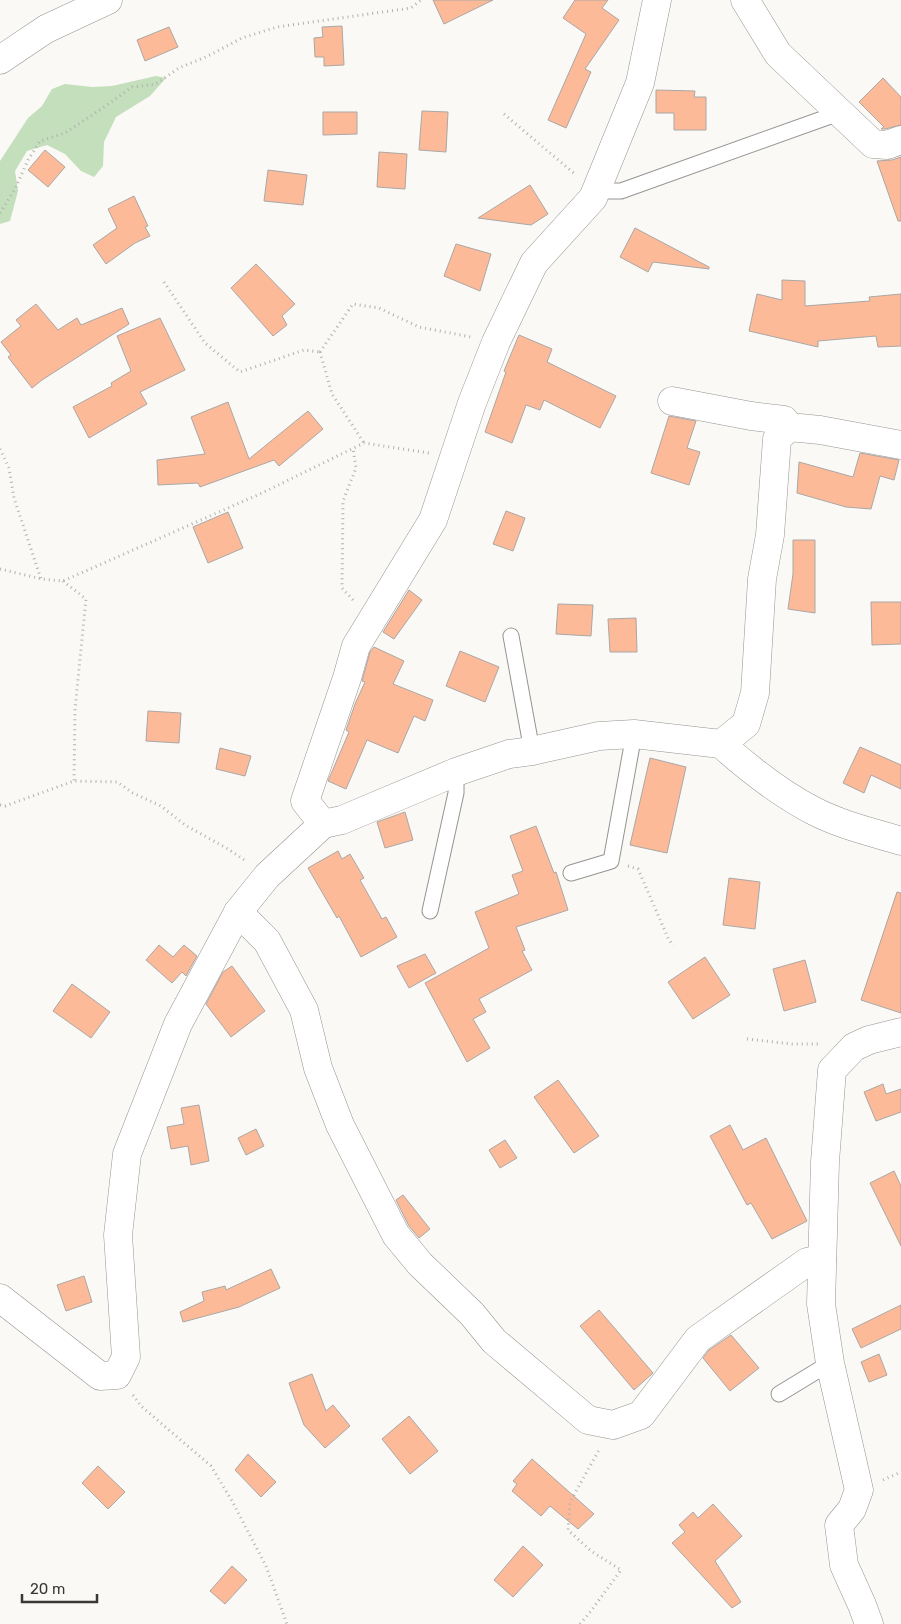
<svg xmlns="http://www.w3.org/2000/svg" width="901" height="1624" viewBox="0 0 901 1624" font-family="Rubik,sans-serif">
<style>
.green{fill:#c3dfbb}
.building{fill:#fdba99;stroke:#aaa7a5}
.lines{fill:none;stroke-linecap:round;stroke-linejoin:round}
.service-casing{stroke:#969492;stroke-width:17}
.minor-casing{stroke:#969492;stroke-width:29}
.tertiary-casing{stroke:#969492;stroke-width:29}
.path{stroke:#b1b1ae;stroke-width:3;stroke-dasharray:1 4;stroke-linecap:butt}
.service{stroke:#fff;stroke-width:15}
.minor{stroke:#fff;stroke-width:28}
.tertiary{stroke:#fff;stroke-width:28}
</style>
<rect width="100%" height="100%" fill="#faf9f6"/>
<polygon class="green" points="156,76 166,78 150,96 116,117 104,142 103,166 94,177 81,171 65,154 47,145 27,151 15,171 18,191 10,221 0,224 0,161 28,118 42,106 52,89 65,84 92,87 112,86"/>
<g class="building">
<polygon points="433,0 493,0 444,24"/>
<polygon points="575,0 608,0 602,8 619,20 585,69 591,72 566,128 548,120 586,34 563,18"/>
<polygon points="342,26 344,65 324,66 324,57 315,57 314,38 323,37 322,27"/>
<polygon points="169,27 178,47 145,61 137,40"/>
<polygon points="883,78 901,97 901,125 885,129 881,129 884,127 859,102"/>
<polygon points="656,90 695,91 694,97 706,97 706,130 674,130 674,113 656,113"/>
<polygon points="422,111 448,112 446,152 419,150"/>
<polygon points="323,112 357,112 357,134 323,135"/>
<polygon points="45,150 65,167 48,187 28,170"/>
<polygon points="379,152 407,154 405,189 377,187"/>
<polygon points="901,157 901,221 898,221 877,161 892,160"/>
<polygon points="268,170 307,175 303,205 264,201"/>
<polygon points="530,185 548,214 531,225 478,218"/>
<polygon points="134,196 148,226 145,227 150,236 135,243 106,264 93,245 117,228 108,209"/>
<polygon points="635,228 709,267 709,269 653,262 648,272 620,257"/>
<polygon points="456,244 491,254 480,291 444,276"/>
<polygon points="256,264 295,304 282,316 287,325 273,336 231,288"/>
<polygon points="782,280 805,281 805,306 870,301 869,297 901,294 901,346 878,347 876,336 818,341 818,347 749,331 757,294 782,300"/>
<polygon points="36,304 58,330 77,318 81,325 122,308 129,324 42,380 32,388 8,357 11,355 1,342 21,326 16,320"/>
<polygon points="160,318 185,370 140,392 147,404 89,438 73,407 112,386 111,383 131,371 117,336"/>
<polygon points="519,335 552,349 547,362 616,396 600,428 544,400 540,410 526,405 512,443 485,432 506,372 504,371"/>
<polygon points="228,402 249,459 308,411 323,429 279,466 274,460 200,487 198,483 158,485 157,460 205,454 191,417"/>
<polygon points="669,416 696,421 687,448 700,452 689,485 651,473"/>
<polygon points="860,453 899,460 894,480 880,476 871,509 846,507 797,493 799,462 853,477"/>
<polygon points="506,511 525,518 513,551 493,544"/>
<polygon points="228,512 243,548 208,563 193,527"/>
<polygon points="793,540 815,540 815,613 788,609 793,574"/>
<polygon points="409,590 422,600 394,639 383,632"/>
<polygon points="871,602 901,602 901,644 872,645"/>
<polygon points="558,604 593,605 591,636 556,634"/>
<polygon points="636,618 637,652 610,652 608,619"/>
<polygon points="374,647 404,661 393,684 433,700 425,721 414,716 398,753 367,740 346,789 328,781 349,732 346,730 355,704 365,682 362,681 370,652"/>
<polygon points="460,651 499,667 485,702 446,686"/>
<polygon points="148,711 181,713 179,743 146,741"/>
<polygon points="860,747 901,765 901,789 871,775 864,793 843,783"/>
<polygon points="220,748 251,756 245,776 216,769"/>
<polygon points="650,758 686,767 667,853 630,845"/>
<polygon points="405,812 413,840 385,848 377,822"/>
<polygon points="536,826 554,873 556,872 568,910 516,927 525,950 522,951 532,970 479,999 486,1012 473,1019 490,1048 467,1062 425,983 489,948 475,912 519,894 512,875 523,871 510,836"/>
<polygon points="338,851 342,859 350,854 364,878 360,880 382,919 386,917 397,937 361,957 339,916 337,918 308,868"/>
<polygon points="729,878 760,882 755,929 723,925"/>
<polygon points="897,892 901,893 901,1013 861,1000"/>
<polygon points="159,945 173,957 184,945 197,956 186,976 182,972 172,983 146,960"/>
<polygon points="425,954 436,973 409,988 397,966"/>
<polygon points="705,957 730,995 693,1019 668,982"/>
<polygon points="805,960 816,1002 784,1011 773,969"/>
<polygon points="232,966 265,1011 231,1037 206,1004 223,972"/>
<polygon points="72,984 110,1012 91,1038 53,1011"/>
<polygon points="558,1080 599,1136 574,1153 534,1097"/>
<polygon points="883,1084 886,1094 901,1089 901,1112 876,1121 864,1092"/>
<polygon points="199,1105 209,1161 191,1165 188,1146 171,1149 167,1127 184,1124 181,1108"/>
<polygon points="730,1125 743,1150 766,1138 807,1221 772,1239 751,1203 747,1205 710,1136"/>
<polygon points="256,1129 264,1146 246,1155 238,1138"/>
<polygon points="505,1140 517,1158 500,1168 489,1150"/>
<polygon points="894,1171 901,1186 901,1246 870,1183"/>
<polygon points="403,1195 430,1229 419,1238 409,1226 396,1200"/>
<polygon points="271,1269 280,1288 239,1307 183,1322 180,1312 204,1301 202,1292 225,1286 226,1290"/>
<polygon points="84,1276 92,1302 66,1311 57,1285"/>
<polygon points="901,1305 901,1329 861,1348 852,1329"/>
<polygon points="599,1310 653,1373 634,1390 580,1326"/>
<polygon points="731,1335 759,1368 730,1391 703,1358 709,1350"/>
<polygon points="879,1354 887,1375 869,1382 861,1362"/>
<polygon points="312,1374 326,1411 333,1405 350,1426 325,1448 304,1425 289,1383"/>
<polygon points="409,1416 438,1451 410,1474 382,1439"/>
<polygon points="248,1454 276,1482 261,1497 235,1470"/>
<polygon points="532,1459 594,1514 578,1529 550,1506 541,1516 512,1491 517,1484 513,1481"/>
<polygon points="98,1466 125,1492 108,1509 82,1483"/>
<polygon points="713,1504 742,1536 715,1561 741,1602 732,1608 672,1543 685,1532 679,1525 693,1512 698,1518"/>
<polygon points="523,1546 543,1565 513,1597 494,1580"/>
<polygon points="232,1566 247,1580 225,1604 210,1591"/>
</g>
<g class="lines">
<g class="service-casing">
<g id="service">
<polyline points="595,191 621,191 839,113"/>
<polyline points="511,636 532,751"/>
<polyline points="571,873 611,861 634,734"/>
<polyline points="430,911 456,793 456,772"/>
<polyline points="779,1394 830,1363"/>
</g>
</g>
<g class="minor-casing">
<g id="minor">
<polyline points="745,0 778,54 873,144 887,145 901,140"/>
<polyline points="672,401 751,416 784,420 789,427 820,430 901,445"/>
<path d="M721,744C749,769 781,794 814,811C841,825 872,832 901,841"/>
<polyline points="323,824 342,820 456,772 509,754 532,751 599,736 634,734 721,744 746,724 755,693 762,579 770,535 777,439 789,427"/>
<polyline points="238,912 267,941 304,1010 318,1068 340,1125 396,1235 420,1264 472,1314 494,1341 588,1420 613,1425 641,1415 698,1339 807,1262 822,1259"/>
<polyline points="0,1298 100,1376 117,1375 126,1357 118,1235 127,1154 178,1024 238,912 267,876 323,824 305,801 347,678 356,646 433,520 472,403 496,342 534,263 593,198 640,83 657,0"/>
<polyline points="869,1624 862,1605 844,1565 839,1525 852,1509 859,1490 830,1363 821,1304 825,1162 832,1070 854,1047 869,1040 901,1032"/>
</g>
</g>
<g class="tertiary-casing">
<polyline id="tertiary" points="0,60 46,29 108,0"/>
</g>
<g class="path">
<polyline points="504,114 576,175"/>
<polyline points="0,213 15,189 28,160 40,141 65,133 110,103 132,87 156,84 179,68 208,56 242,38 277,27 411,8 421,0"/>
<polyline points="164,282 205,343 240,372 304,350 320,352"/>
<polyline points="320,352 353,304 379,308 419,327 471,337"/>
<polyline points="320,352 332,394 364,443"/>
<polyline points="0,449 9,468 14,498 41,579"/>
<polyline points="0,569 42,579 63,581 262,493 364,443 429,453"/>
<polyline points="63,581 86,599 75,709 74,781"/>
<polyline points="353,600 342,588 343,501 356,468 353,448"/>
<polyline points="0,805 5,806 74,781 117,782 133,793 161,806 185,825 228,849 246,861"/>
<polyline points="628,866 638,869 668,938 673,946"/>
<polyline points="747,1039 792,1044 820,1044"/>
<polyline points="133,1395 141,1406 211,1466 232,1501 266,1566 287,1624"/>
<polyline points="883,1480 901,1472"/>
<polyline points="580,1624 591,1611 621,1570 591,1551 568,1530 570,1502 599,1450"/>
</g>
<use href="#service" class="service"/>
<use href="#minor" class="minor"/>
<use href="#tertiary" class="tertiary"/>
</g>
<path d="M22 1594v8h75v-8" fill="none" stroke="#383837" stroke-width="2.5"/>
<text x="30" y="1594" font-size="15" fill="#383837" stroke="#faf9f6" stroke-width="4" paint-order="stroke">20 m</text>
</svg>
